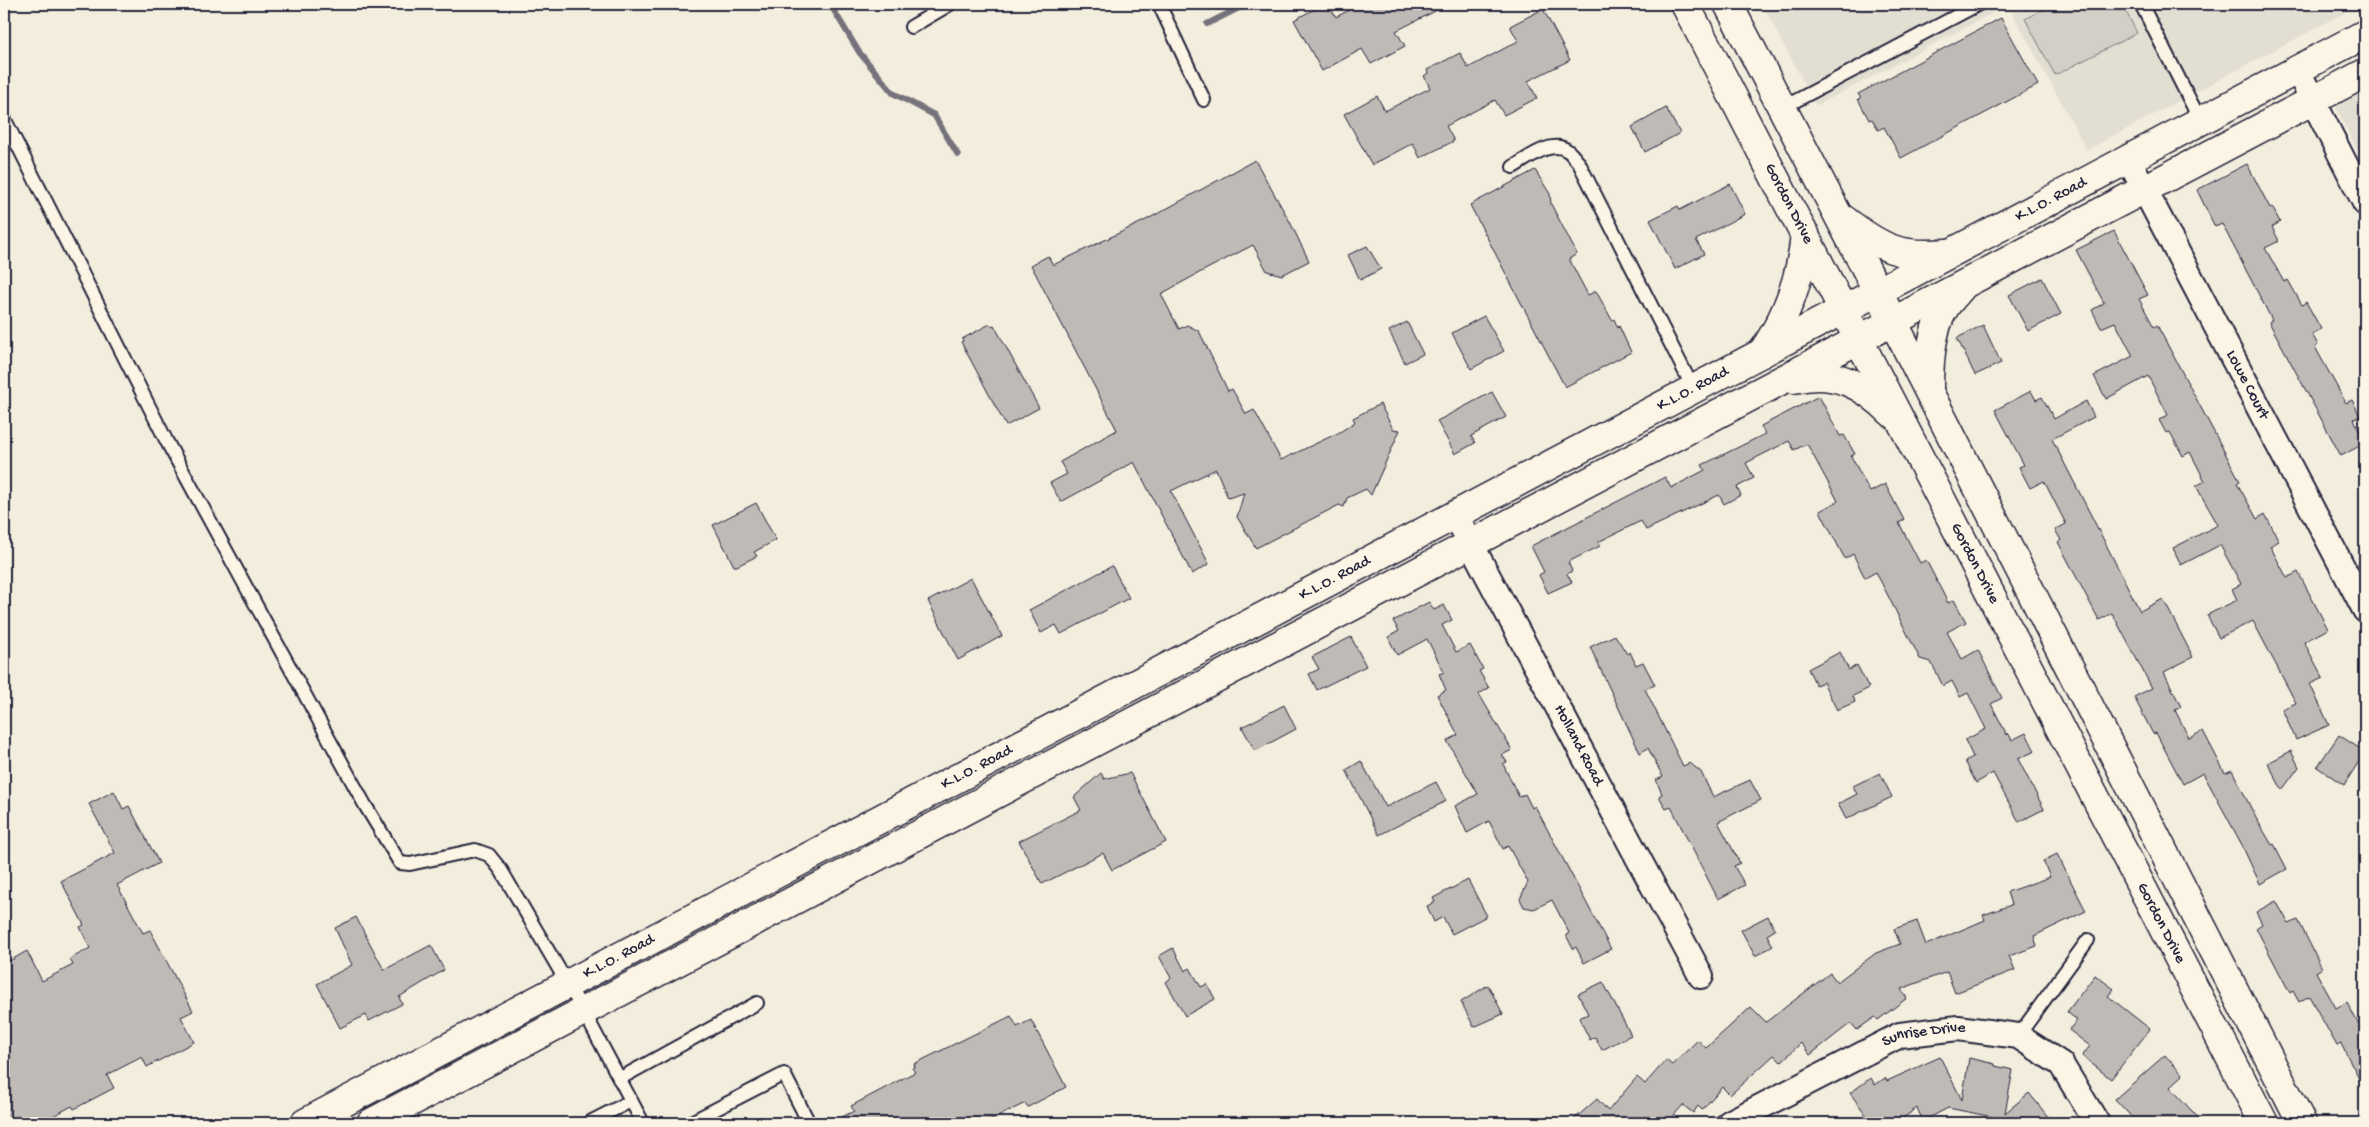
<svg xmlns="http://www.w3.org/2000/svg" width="2369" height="1127" viewBox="0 0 2369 1127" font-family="'Gochi Hand',sans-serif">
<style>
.built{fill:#e3ded2}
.green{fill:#d4cfc6;stroke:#7b7880}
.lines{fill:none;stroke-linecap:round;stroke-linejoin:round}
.stream{stroke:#75727b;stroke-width:6}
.building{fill:#bfbab6;stroke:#22223b}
.service-casing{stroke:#22223b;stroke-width:16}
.minor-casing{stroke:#22223b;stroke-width:28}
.secondary-casing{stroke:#22223b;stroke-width:31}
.service{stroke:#fcf5e5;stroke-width:12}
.minor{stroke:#fcf5e5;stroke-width:24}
.secondary{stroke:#fcf5e5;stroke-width:28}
.labels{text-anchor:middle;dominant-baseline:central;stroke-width:5;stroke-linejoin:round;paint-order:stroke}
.street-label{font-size:16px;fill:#22223b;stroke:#fcf5e5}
</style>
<rect width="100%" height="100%" fill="#f3edde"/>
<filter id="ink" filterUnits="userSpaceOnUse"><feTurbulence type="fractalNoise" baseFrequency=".02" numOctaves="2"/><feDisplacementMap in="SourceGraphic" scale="10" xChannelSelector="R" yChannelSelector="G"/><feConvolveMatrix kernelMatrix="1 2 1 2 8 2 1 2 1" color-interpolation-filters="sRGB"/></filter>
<g filter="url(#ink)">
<g class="built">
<polygon points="1762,4 2361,4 2087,150 2008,5 1816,106"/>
<polygon points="2365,84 2365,166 2333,101"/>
</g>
<polygon class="green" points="2053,4 2122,4 2137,33 2055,75 2025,19"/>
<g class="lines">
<g class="stream">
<polyline points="830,4 859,52 893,93 934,115 958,155"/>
<polyline points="1207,24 1247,4"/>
</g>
</g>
<g class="building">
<polygon points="1324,4 1328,4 1336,17 1360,4 1449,4 1396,31 1405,46 1371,64 1362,49 1322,71 1294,20"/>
<polygon points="1543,9 1570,60 1528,81 1537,98 1504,115 1495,100 1446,126 1454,141 1420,158 1413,143 1372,165 1344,114 1377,96 1385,111 1430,88 1424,76 1428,73 1427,70 1460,53 1468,68 1518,41 1510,26"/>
<polygon points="2001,18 2038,85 1901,158 1884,127 1878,130 1872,119 1869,120 1858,99 1861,98 1858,94"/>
<polygon points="1666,108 1680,133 1645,152 1632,127"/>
<polygon points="1255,160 1290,222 1309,261 1282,275 1267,271 1253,245 1199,273 1161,294 1179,329 1187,325 1199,331 1228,391 1232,389 1246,414 1254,410 1281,460 1340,432 1355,422 1353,418 1380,404 1393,429 1400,430 1371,495 1366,489 1347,498 1344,507 1339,505 1256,548 1237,517 1244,493 1228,498 1216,469 1171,491 1209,564 1192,574 1134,462 1061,502 1050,483 1067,474 1060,462 1117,430 1031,265 1048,256 1053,265 1146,220"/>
<polygon points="2247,164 2270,208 2272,207 2280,222 2272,227 2279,241 2265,248 2284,282 2288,280 2302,305 2306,302 2321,329 2312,334 2318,345 2315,347 2346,403 2352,400 2360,416 2354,419 2365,443 2341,456 2269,322 2272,320 2222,224 2215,227 2197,190"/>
<polygon points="1535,170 1550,194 1551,204 1577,254 1569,259 1588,295 1596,291 1612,320 1614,319 1618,328 1619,326 1631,352 1565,387 1470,205"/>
<polygon points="1730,184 1745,214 1696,240 1704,254 1675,269 1650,220 1678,206 1680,210"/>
<polygon points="2114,231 2148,295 2139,299 2154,327 2157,325 2240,481 2237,483 2257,519 2265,514 2279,541 2270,546 2287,578 2298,572 2328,629 2304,642 2323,678 2310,684 2329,725 2296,740 2282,709 2296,703 2253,621 2219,638 2207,615 2237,600 2232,589 2241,584 2220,545 2181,565 2173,548 2218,525 2196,486 2205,481 2190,452 2183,456 2170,432 2166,433 2159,420 2168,415 2148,376 2106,399 2094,376 2133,356 2115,322 2101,328 2092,310 2104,303 2076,250"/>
<polygon points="1367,246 1381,269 1360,280 1348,255"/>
<polygon points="2042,278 2061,314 2028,331 2009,295"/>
<polygon points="1484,316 1504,351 1471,369 1452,333"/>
<polygon points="1407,322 1423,354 1405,363 1389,331"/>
<polygon points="990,324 991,326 994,325 1039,408 1006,426 961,342 963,341 962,339"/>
<polygon points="1983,325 2001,363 1975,375 1957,338"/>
<polygon points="2031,391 2036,400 2042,397 2054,419 2086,401 2094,417 2052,439 2140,611 2163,599 2193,657 2164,672 2181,707 2175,710 2189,738 2203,731 2225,773 2232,770 2256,818 2272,845 2274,844 2287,869 2260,884 2241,843 2203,773 2183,784 2156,733 2153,734 2134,697 2152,688 2112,613 2099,620 2058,542 2061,540 2055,530 2066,524 2044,481 2030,488 2019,467 2024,465 1995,410"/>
<polygon points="1492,392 1506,417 1471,436 1475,443 1455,454 1437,421"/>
<polygon points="1819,396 1840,436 1844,435 1855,454 1851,456 1870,492 1885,484 1904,520 1899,523 1920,563 1926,560 1948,603 1954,600 1966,622 1947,632 1962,659 1978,650 2002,698 1991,704 2007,735 2008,733 2012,740 2026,733 2035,751 2018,759 2044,809 2019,822 1993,773 1976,783 1965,761 1973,757 1965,740 1986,729 1968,693 1960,697 1952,681 1943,686 1931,662 1920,659 1876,572 1865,578 1853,554 1845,559 1820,511 1838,501 1807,444 1794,450 1789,441 1746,463 1754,478 1737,487 1741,495 1724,504 1719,495 1646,530 1641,521 1598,542 1600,546 1568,562 1572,571 1567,574 1572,582 1548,593 1539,575 1544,572 1531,546 1665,477 1671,488 1705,470 1702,465 1765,434 1761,426"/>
<polygon points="756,503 776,540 754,552 757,556 737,566 734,566 713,525"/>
<polygon points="1112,566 1129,598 1061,634 1056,625 1041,633 1029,610"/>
<polygon points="971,578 1002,636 958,660 928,601"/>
<polygon points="1429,602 1434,610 1444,605 1452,620 1442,625 1456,652 1470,645 1483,669 1479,671 1489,688 1479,694 1512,750 1502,755 1507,762 1503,764 1519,797 1525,794 1532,808 1535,806 1611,949 1584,963 1576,947 1573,949 1566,935 1569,933 1552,900 1534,909 1524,907 1520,899 1528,882 1508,846 1503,849 1489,821 1467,833 1455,806 1478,794 1447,741 1458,735 1437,695 1446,690 1439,674 1444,672 1427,639 1397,655 1388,637 1399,631 1393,621"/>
<polygon points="1615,635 1627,654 1630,652 1636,665 1643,662 1655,685 1645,689 1683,766 1690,763 1701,772 1713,797 1750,780 1761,800 1718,822 1740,863 1734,866 1745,885 1718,899 1671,807 1666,809 1659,796 1662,794 1656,780 1663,777 1648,748 1640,753 1590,647"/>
<polygon points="1351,637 1366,666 1317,690 1309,674 1319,669 1312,657"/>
<polygon points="1840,652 1849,670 1857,665 1869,688 1853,696 1855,702 1837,710 1823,682 1816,685 1808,669"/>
<polygon points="1284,705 1296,729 1255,751 1242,727"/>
<polygon points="2339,735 2365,752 2344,785 2317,767"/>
<polygon points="2291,751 2299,767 2282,790 2268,763"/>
<polygon points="1361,761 1386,807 1436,782 1446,801 1379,835 1346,770"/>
<polygon points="1101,773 1104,779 1130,773 1166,842 1112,870 1103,853 1042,884 1019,841 1081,810 1074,797"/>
<polygon points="1880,773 1892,797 1846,819 1838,804 1857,794 1853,786"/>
<polygon points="114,791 123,809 129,806 159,863 117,885 143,933 150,930 193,1011 181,1017 194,1042 147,1067 142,1057 107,1075 114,1088 74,1109 72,1106 40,1123 4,1123 4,964 27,951 42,981 73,965 70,959 90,948 80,927 84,925 61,881 115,853 89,804"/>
<polygon points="2057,854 2086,911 2034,936 2037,946 2009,956 2015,970 1955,993 1947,972 1901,989 1907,998 1878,1020 1875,1017 1857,1030 1851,1023 1810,1055 1801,1043 1781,1062 1774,1055 1730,1095 1722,1087 1702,1110 1698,1106 1693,1113 1683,1105 1667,1123 1570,1123 1597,1099 1608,1111 1637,1077 1645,1084 1666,1060 1672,1065 1698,1040 1706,1048 1751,1007 1766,1022 1830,973 1837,982 1876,953 1900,944 1894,929 1917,921 1926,945 1985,920 1983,915 2011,905 2007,892 2050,877 2043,861"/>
<polygon points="1468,880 1487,916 1452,934 1443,917 1434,922 1427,906 1435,902 1433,898"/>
<polygon points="2276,901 2289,924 2298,920 2322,968 2316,972 2336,1008 2347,1002 2365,1037 2365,1089 2341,1044 2337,1046 2309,996 2299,1002 2293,991 2290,993 2256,928 2262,924 2256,912"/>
<polygon points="1768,916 1775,930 1767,935 1773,946 1755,956 1741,930"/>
<polygon points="356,917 384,970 431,945 444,970 399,997 402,1004 369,1021 366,1015 340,1028 317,984 352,965 335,928"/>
<polygon points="1173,948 1185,971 1190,968 1201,987 1207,984 1215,999 1185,1016 1166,982 1171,978 1159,956"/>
<polygon points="2095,975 2114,989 2108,996 2150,1029 2111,1079 2082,1056 2090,1046 2069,1030 2077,1020 2067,1012"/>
<polygon points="1603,982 1631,1035 1602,1050 1595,1037 1590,1040 1579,1018 1588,1014 1578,994"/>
<polygon points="1488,985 1503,1014 1474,1027 1461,1002"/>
<polygon points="1011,1016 1017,1027 1031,1020 1066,1087 1028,1107 1025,1103 986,1123 830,1123 854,1111 851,1106 915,1072 912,1068 915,1067 914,1064"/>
<polygon points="2165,1055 2183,1075 2170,1087 2203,1123 2137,1123 2115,1099"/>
<polygon points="1940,1057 1962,1100 1969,1058 1995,1064 1995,1066 2013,1070 2005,1113 2029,1093 2053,1123 1992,1123 1998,1118 1948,1108 1923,1121 1917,1108 1896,1123 1872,1123 1850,1093 1871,1078 1875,1085 1885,1078 1887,1081"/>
</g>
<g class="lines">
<g class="service-casing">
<g id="service">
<polyline points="1159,4 1204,100"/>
<polyline points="2141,4 2201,122"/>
<polyline points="911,27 950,4"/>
<polyline points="1782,108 1979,4"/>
<polyline points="4,118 167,442 365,805 400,863 410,864 475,850 489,855 501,870 584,1012 643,1123"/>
<path d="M1513,167C1527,159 1552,138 1568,151C1572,154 1575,159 1579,163L1694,390"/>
<polyline points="2018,1036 2088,940"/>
<polyline points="619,1079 757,1003"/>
<polyline points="588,1123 631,1101"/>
<polyline points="689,1123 784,1074 809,1123"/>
</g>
</g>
<g class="minor-casing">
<g id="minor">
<polyline points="2298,71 2365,203"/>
<path id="s1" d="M2129,160L2365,610"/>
<path id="s2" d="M1456,516L1701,976"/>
<path id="s3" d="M1729,1123L1900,1035L1958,1028L2018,1036L2061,1064L2097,1123"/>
</g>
</g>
<g class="secondary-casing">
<g id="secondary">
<path id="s4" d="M1685,4L2264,1123"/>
<polyline points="1728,4 1878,292 2302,1123"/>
<path d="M1843,219C1881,248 1899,258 1947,253"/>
<path d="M1762,353C1787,317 1801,278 1805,234"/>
<path d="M1794,379C1835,369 1864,385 1892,413"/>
<path d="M1929,389C1929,366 1931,330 1944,309C1948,302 1955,295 1961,288"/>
<path id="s5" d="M305,1123L2365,34"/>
<polyline points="371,1123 2365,73"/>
</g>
</g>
<use href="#service" class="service"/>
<use href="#minor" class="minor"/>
<use href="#secondary" class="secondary"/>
</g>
</g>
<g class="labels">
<g class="street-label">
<text stroke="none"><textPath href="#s5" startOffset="1975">K.L.O. Road</textPath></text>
<text stroke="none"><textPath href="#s4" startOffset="225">Gordon Drive</textPath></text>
<text stroke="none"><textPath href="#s1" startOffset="254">Lowe Court</textPath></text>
<text stroke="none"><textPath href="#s5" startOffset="1570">K.L.O. Road</textPath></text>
<text stroke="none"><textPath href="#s4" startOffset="630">Gordon Drive</textPath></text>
<text stroke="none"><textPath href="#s5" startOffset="1165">K.L.O. Road</textPath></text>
<text stroke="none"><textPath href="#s2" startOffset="260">Holland Road</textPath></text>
<text stroke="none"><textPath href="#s5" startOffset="760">K.L.O. Road</textPath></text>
<text stroke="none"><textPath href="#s4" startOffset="1035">Gordon Drive</textPath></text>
<text stroke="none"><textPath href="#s5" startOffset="355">K.L.O. Road</textPath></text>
<text stroke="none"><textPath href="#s3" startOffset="216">Sunrise Drive</textPath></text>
</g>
</g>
<rect width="2369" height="1127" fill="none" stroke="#fcf5e5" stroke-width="20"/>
<rect x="10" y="10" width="2349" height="1107" fill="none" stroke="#22223b" stroke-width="2" filter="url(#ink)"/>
</svg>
